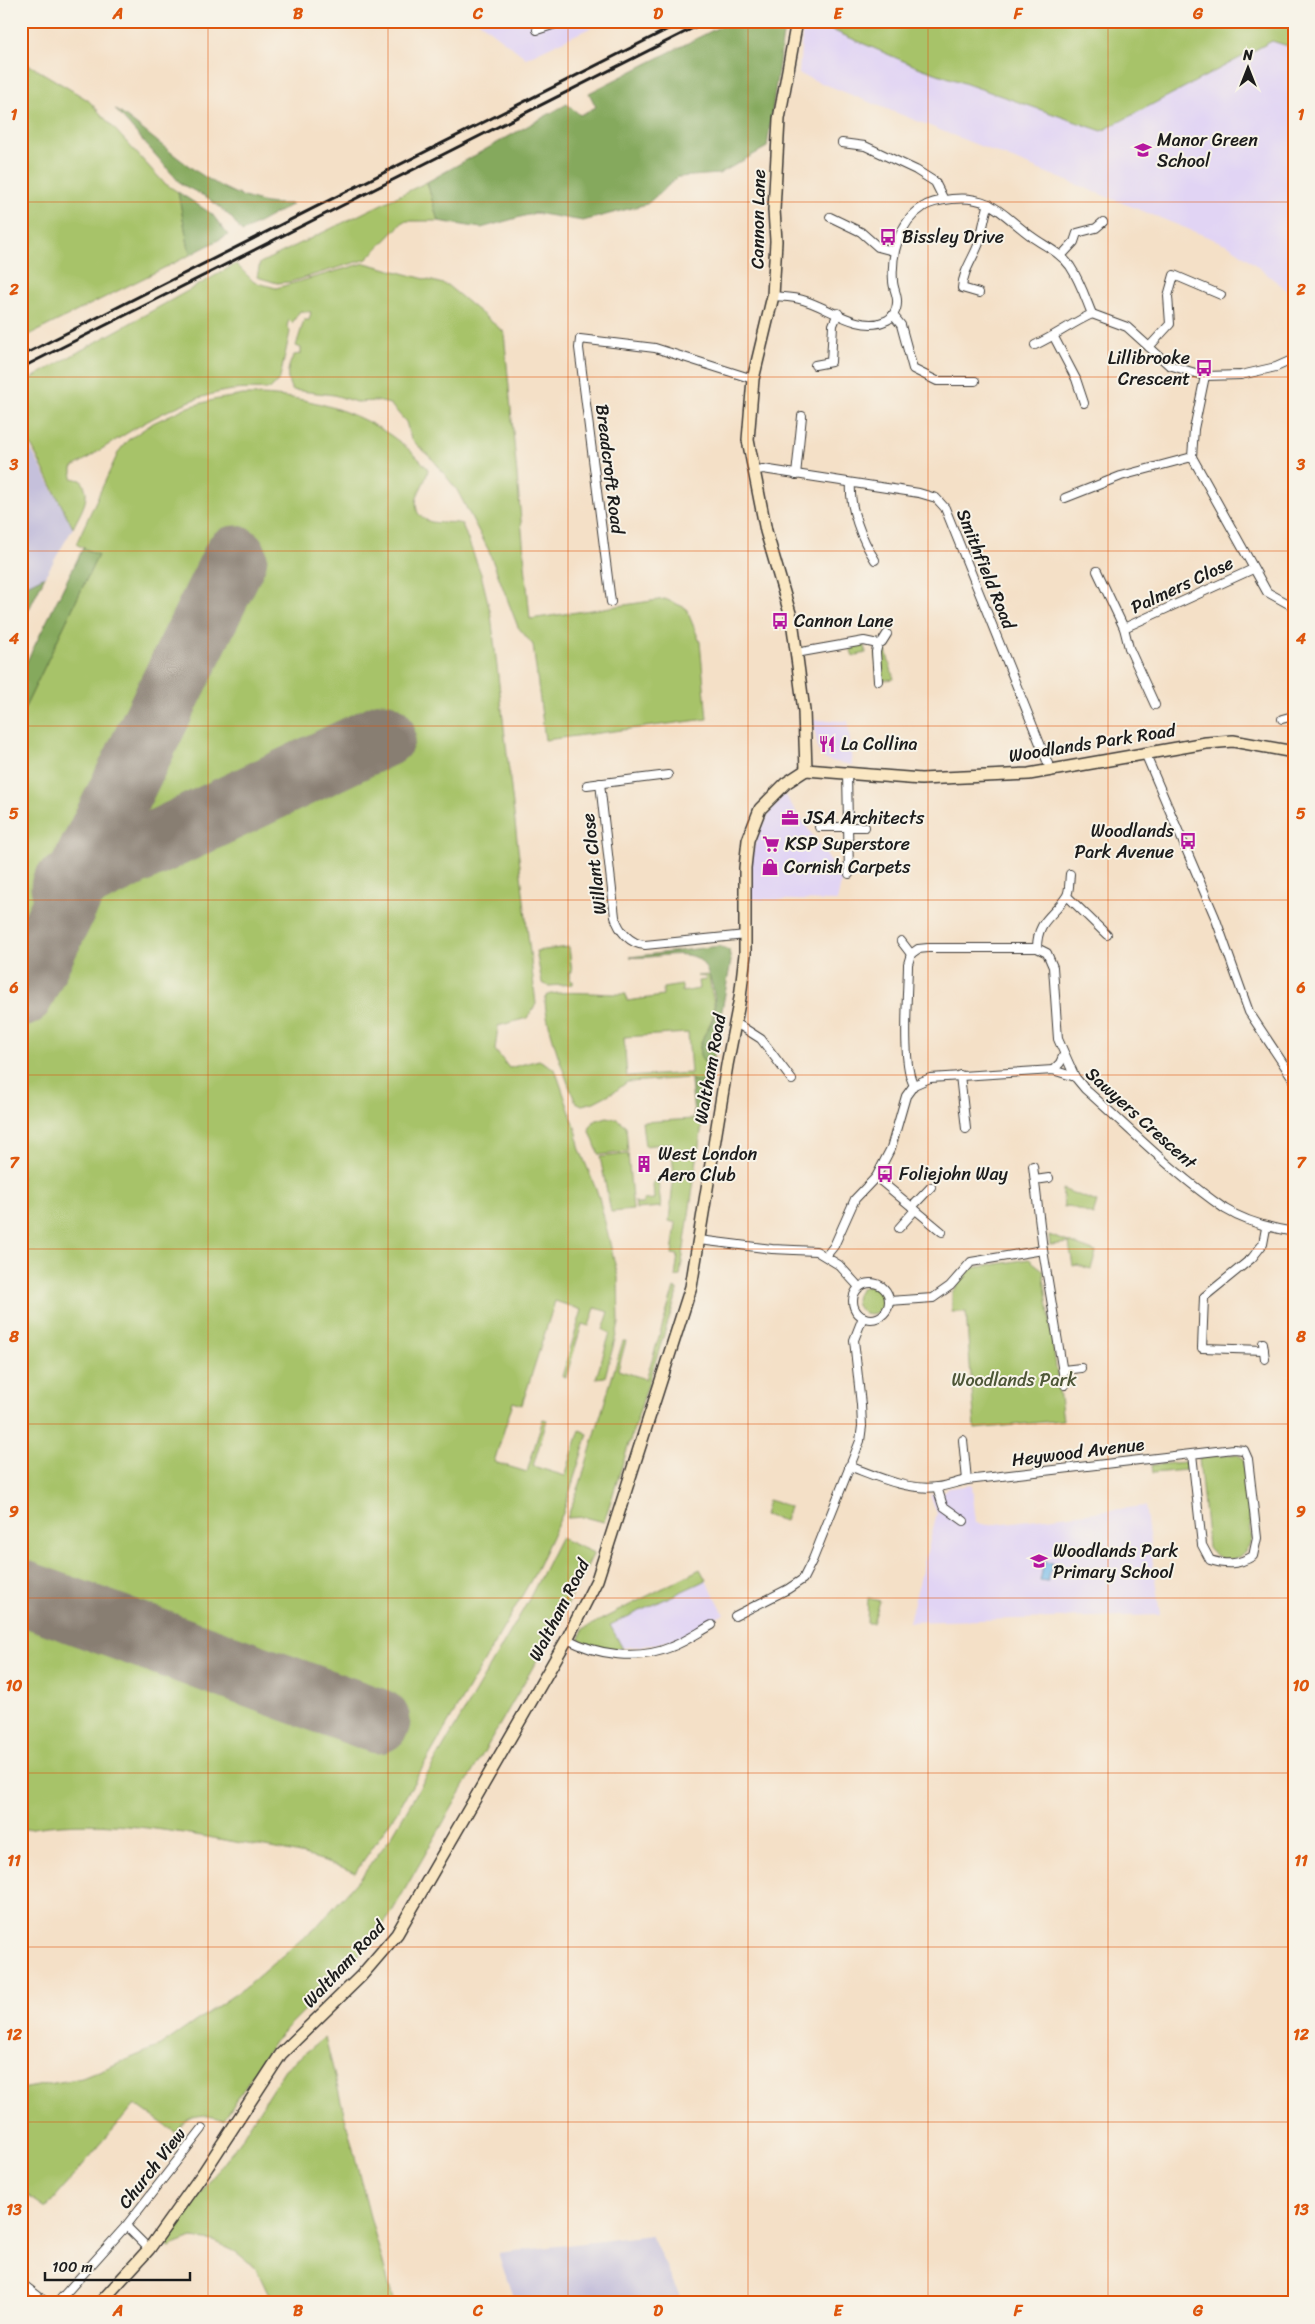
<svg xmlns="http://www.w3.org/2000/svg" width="1315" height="2324" viewBox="0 0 1315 2324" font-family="Sriracha,sans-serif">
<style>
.built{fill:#e1d4f4}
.industrial{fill:#c5c0db}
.green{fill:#a7c369;stroke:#627042;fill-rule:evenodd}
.forest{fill:#85a95d;stroke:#50623c}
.water{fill:#74bbeb;stroke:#486c84}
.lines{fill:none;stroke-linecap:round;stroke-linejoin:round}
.runway{stroke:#887e72;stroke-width:65}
.street-casing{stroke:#3c3936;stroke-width:10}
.secondary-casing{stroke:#3c3936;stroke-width:14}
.street{stroke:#fff;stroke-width:8}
.secondary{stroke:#fae7c3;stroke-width:11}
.rail{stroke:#1c1c1c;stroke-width:3}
.grid{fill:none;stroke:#de560d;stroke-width:1;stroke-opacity:0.55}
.labels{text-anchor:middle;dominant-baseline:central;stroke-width:4;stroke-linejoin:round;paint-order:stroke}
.poi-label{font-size:18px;fill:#1c1c1c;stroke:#f7f3e8;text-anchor:start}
.street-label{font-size:18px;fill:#1c1c1c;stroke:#f7f3e8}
.park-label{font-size:18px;fill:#4d5637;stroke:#f7f3e8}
.neatline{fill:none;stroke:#de560d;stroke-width:2}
.grid-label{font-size:16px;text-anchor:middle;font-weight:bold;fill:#de560d}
</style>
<rect width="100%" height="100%" fill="#f7f3e8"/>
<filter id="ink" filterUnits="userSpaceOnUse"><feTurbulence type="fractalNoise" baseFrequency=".02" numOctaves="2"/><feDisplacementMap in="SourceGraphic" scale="10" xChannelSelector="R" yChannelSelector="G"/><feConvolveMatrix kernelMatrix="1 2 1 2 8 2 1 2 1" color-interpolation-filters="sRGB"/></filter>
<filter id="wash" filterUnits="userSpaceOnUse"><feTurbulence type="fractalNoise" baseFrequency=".0096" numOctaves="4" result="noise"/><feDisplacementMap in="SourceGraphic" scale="20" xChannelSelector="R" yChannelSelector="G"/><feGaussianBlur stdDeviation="1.12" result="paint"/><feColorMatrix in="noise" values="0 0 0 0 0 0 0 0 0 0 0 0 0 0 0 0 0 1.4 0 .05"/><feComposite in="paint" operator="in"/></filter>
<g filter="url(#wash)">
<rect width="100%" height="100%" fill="#f4e0c7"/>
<g class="built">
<polygon points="478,21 605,21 526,58"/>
<polygon points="803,21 811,21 915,66 1102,131 1272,41 1294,48 1294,300 1283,287 1239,252 1228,245 799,74"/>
<polygon points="813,720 848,721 852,765 826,760 818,750"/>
<polygon points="784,794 842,878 837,901 747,899 750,862 757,836 771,810"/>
<polygon points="972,1485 976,1523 988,1525 1145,1506 1160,1615 909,1622 937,1513 930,1495 943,1493 949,1488"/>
<polygon points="700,1569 724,1614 676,1639 652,1645 609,1649 579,1639 583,1629"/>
</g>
<g class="industrial">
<polygon points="21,430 73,528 45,576 21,626"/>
<polygon points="651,2235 683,2303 515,2303 498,2253"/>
</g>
<g class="green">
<polygon points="811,21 1294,21 1294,48 1272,41 1102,131 915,66"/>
<polygon points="21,60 88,100 164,183 178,192 190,255 21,339"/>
<polygon points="427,182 438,221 404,221 367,259 290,282 277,283 257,277 260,263"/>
<path d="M365,263L447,285L504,332L530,619L665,599L686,608L700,642L707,719L545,740L533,645L518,627L488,549L457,490L435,462L411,439L406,422L390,404L377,401L356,402L334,395L292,390C285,377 287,368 294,355L301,354V348L296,346L304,320H309L311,312L300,311L292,323L289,320L287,326L290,332L280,378L271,389C255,390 237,388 221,392C166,404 120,438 72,468V478L81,480C93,496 81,511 73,528L21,425V384L236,264L254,282L276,288Z"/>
<path d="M243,395C310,393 384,416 428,469C426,486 411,495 418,513C431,529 444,519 462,524L481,574L491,615L536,1004L527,1018L498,1026L495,1050L509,1068L539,1060L555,1069L577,1133L579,1147L599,1197L618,1277L619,1324L605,1377L596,1378L610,1333L603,1330L609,1312L595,1308L589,1326L582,1324L566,1377L562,1376L582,1310L555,1301L522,1405L513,1402L494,1462L527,1472L543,1419L547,1420L533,1466L565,1476L580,1430L588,1434L563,1513L534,1575L398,1810L355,1873C320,1856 279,1849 241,1843C169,1830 94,1816 21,1830V716L98,555L76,544L119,451L128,440L153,423L185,408L213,400Z"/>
<polygon points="859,643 865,645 866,653 853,656 849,645"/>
<polygon points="886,651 894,679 878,681 876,652"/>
<polygon points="569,947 572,972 569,972 570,981 573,981 573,984 549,986 542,983 536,951"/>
<path d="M709,975C712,1007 722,1004 703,1037L708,1064L712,1065L709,1083L691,1080V1078L627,1082L617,1090L594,1102L582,1105L576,1102C568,1087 540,1009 546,996C556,989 609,995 626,994L627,1001L663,996V988L682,985V992L699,989L698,981L706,980V977L697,976ZM688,1033L691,1073L627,1077L624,1037Z"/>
<polygon points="704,1111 680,1276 675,1277 678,1255 672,1254 676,1223 669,1221 674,1174 671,1143 645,1146 642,1122 694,1119 694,1116"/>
<polygon points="607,1117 617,1119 626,1126 628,1152 599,1155 589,1129 594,1121"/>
<polygon points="628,1154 633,1210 611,1212 600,1157"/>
<polygon points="658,1181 661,1207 636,1209 635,1201 637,1204 643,1204 643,1200 654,1199 653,1182"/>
<polygon points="1062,1189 1097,1202 1093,1215 1069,1206 1064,1207"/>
<polygon points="1049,1235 1096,1252 1091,1269 1077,1265 1073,1266 1069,1243 1050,1245"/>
<polygon points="1029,1259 1043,1270 1063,1420 975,1429 966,1312 952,1312 952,1292 972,1268"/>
<circle cx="870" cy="1300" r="14"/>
<polygon points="674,1288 677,1290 677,1294 604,1522 585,1517 567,1518 580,1484 623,1341 626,1341 618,1370 646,1379"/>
<path d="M1237,1454L1243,1459L1252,1539C1243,1562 1223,1567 1208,1547L1199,1458Z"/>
<polygon points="1185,1462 1186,1470 1153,1473 1152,1465"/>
<polygon points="768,1500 789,1506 785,1521 764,1515"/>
<path d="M560,1538L594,1553L556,1627L389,1917L355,1960L274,2041L224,2120C200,2113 191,2112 176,2133L135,2104L46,2208L21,2191V2089L82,2078L160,2046L247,1986L318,1925L361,1877L391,1837L527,1603Z"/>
<path d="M700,1569L706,1580L610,1625L623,1649C608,1649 593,1648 579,1639L583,1629Z"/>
<polygon points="868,1598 880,1601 873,1623 867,1623"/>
<polygon points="325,2037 369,2213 394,2303 272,2302 256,2268 236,2252 213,2241 192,2238 169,2247 165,2241 241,2139 285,2069"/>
</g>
<g class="forest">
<polygon points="731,21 785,21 767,147 719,174 678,177 647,204 583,221 535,213 481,228 438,221 427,182 567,104 580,115 596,107 589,93"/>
<path d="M115,109C163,142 206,191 266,203C275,204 284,204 293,204L242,232L231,217L208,198L181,184Z"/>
<polygon points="178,192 212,214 228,235 190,255"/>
<polygon points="83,548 98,555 21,716 21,673"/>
<polygon points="45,576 21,626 21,588"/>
<path d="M719,946L729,950L731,961L712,1065L703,1061C692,1046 710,1030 714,1016C718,1001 710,963 695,957C675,950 650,960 630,957Z"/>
<polygon points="691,1080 709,1083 704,1111 694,1116"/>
</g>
<polygon class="water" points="1044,1562 1052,1563 1048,1582 1040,1581"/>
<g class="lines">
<g class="runway">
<polyline points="63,887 383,735"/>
<polyline points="21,995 235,558"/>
<polyline points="21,1592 378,1721"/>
</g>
</g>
</g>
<g filter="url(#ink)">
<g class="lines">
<g class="street-casing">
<g id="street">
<polyline points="537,30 565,21"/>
<polyline points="842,143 865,146 916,170 935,182 944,200"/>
<polyline points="830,217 861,232 878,247 893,251"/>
<polyline points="1061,256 1074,242 1077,233 1096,228 1103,222"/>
<path d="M979,293L962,288C963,271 973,259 979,243C983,230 984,217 989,204"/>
<path d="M773,296C783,297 794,297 803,300C828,307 860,333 885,321C892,319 897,310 897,303C898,296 893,288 893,281C891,254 899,222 923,207C930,202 943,200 952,199C992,195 1002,215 1031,236C1044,246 1060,252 1070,266C1080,281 1085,297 1092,314"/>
<polyline points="1092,314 1127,327 1169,365 1205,376 1241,375 1276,367 1294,359"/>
<polyline points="893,315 901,325 913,369 937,381 975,381"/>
<polyline points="1054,337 1076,379 1084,403"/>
<path d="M1035,345C1055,336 1072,323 1092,314"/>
<polyline points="1149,347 1170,324 1168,296 1174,275 1221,295"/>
<polyline points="815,365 831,362 833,325 838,313"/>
<polyline points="1205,376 1194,429 1192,457 1267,592 1294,607"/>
<polyline points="753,471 763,469 919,493 936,498 945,508 1051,771"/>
<polyline points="796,475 802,416"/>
<path d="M851,483C849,508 862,540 875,560"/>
<polyline points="1065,498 1121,476 1192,457"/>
<polyline points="1097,571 1124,628 1129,648 1155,705"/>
<polyline points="611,602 579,348 580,339 655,348 753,379"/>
<polyline points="1124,628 1253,569"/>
<polyline points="878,644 882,642 887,634"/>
<polyline points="796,653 864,641 878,644 876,652 878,681"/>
<polyline points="1294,657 1294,723"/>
<polyline points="1282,719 1293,716"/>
<polyline points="1145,753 1215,917 1249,1012 1294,1080"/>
<polyline points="847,773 849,874"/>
<path d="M600,783L615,917C619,931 630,944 645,945L746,935"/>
<polyline points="587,785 668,775"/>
<polyline points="819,827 865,827"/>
<polyline points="1067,896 1107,935"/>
<polyline points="901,941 911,954"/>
<path d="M1037,948C1037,920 1053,917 1066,897C1070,892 1069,881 1070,874"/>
<polyline points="736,1023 761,1039 792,1080"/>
<polyline points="1053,1070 1060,1063 1064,1054"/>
<polyline points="960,1075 966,1129"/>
<path d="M914,1085C901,1065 908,990 908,964L911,954L918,949L928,948H1037L1047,953L1053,967L1058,1039L1075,1077"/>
<polyline points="1033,1166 1043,1250 1065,1385"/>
<polyline points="876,1177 942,1232"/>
<polyline points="1035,1180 1049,1178"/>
<polyline points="912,1207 931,1187"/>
<polyline points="899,1228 915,1210"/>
<polyline points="699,1240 772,1249 816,1251 839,1265 859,1287"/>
<path d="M826,1256L834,1246L855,1199L876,1177L891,1148L906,1096L914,1085L930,1078L1053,1070L1075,1077L1085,1089C1131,1130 1175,1175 1225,1209C1246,1222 1270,1228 1294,1232"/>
<circle cx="871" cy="1301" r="18"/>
<polyline points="889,1301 933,1298 950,1286 971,1262 1043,1250"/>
<polyline points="1263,1343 1265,1359"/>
<polyline points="1264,1350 1202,1348 1204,1297 1252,1258 1263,1244 1266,1228"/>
<polyline points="1063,1370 1081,1368"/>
<polyline points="963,1440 967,1480"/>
<path d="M849,1466C876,1476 907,1491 937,1487C947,1486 957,1482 967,1480L1234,1449L1244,1450L1248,1459L1257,1538L1253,1556C1238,1565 1226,1565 1210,1560L1202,1545L1192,1454"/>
<polyline points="937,1487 943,1506 964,1521"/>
<polyline points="735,1616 788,1589 803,1579 813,1559 860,1441 862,1426 861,1405 854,1340 863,1317"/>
<path d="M567,1639C597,1655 638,1661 671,1647C685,1642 699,1632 712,1625"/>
<polyline points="126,2226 149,2249"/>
<polyline points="21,2283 47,2303"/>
<polyline points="57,2303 126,2226 202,2129"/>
</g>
</g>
<g class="secondary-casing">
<g id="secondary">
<polyline points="797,21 779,119 774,210 776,241 773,296 753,379 748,440 766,531 792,620 804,711 806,770"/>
<polyline points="806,770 921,779 1029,774 1206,743 1233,741 1294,752"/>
<polyline points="100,2303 149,2249 204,2172 281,2054 361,1976 397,1934 567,1639 597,1580 691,1287 727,1065 740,998 745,954 745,868 748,840 760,809 786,783 806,770"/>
</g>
</g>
<use href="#street" class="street"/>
<use href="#secondary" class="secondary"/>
<g class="rail">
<polyline points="21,356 684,21"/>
<polyline points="21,368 707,21"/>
</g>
</g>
</g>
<path class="grid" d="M208,21V2303M388,21V2303M568,21V2303M748,21V2303M928,21V2303M1108,21V2303M21,202H1294M21,377H1294M21,551H1294M21,726H1294M21,900H1294M21,1075H1294M21,1249H1294M21,1424H1294M21,1598H1294M21,1773H1294M21,1947H1294M21,2122H1294"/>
<defs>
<g id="school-bare" transform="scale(1.35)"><path d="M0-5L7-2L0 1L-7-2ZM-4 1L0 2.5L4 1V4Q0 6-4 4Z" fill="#b5179e" stroke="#f7f3e8" stroke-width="2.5" paint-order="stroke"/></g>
<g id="bus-bare" transform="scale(1.35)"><path d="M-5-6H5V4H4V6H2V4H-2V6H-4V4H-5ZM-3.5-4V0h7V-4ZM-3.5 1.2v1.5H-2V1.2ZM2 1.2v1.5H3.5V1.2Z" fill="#b5179e" stroke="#f7f3e8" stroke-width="2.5" paint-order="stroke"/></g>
<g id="restaurant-bare" transform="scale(1.35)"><path d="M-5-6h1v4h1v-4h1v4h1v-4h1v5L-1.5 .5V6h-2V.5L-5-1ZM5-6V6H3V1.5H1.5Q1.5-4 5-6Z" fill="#b5179e" stroke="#f7f3e8" stroke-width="2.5" paint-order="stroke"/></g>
<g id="office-bare" transform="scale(1.35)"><path d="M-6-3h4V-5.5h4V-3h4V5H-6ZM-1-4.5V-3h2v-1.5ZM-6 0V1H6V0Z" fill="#b5179e" stroke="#f7f3e8" stroke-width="2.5" paint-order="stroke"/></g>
<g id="supermarket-bare" transform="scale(1.35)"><path d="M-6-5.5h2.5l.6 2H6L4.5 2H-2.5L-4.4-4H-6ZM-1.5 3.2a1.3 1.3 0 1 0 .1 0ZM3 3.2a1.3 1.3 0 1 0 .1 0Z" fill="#b5179e" stroke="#f7f3e8" stroke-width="2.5" paint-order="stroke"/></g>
<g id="shop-bare" transform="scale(1.35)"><path d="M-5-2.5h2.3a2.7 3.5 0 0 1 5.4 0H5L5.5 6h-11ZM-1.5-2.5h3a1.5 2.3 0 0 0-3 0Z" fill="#b5179e" stroke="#f7f3e8" stroke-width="2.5" paint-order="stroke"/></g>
<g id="building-bare" transform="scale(1.35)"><path d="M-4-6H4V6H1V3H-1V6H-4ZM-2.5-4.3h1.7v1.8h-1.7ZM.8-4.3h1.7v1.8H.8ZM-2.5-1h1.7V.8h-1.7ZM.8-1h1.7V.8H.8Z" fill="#b5179e" stroke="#f7f3e8" stroke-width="2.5" paint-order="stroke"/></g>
</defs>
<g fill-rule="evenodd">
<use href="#school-bare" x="1143" y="150"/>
<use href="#bus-bare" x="888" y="237"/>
<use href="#bus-bare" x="1204" y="368"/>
<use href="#bus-bare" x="780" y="621"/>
<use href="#restaurant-bare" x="827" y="744"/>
<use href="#office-bare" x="790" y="818"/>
<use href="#bus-bare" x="1188" y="841"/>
<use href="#supermarket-bare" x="771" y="844"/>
<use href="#shop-bare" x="770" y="867"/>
<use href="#building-bare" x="644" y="1164"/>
<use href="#bus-bare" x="885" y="1174"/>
<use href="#school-bare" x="1039" y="1561"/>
</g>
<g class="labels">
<g class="poi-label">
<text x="1157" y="140">Manor Green<tspan x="1157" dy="21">School</tspan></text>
<text x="902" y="237">Bissley Drive</text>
<text x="1190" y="358" text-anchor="end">Lillibrooke<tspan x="1190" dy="21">Crescent</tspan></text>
<text x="794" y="621">Cannon Lane</text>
<text x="841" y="744">La Collina</text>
<text x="804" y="818">JSA Architects</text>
<text x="1174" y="831" text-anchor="end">Woodlands<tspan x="1174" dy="21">Park Avenue</tspan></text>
<text x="785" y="844">KSP Superstore</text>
<text x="784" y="867">Cornish Carpets</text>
<text x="658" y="1154">West London<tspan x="658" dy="21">Aero Club</tspan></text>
<text x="899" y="1174">Foliejohn Way</text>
<text x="1053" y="1551">Woodlands Park<tspan x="1053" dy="21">Primary School</tspan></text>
</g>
<g class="street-label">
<text transform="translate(758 219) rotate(-89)">Cannon Lane</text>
<text transform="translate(610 469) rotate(83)">Breadcroft Road</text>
<text transform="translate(986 569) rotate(68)">Smithfield Road</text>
<text transform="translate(1182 585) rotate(-25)">Palmers Close</text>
<text transform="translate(1092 743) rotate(-9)">Woodlands Park Road</text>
<text transform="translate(594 864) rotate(-97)">Willant Close</text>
<text transform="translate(710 1069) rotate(-80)">Waltham Road</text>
<text transform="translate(1141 1118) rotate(42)">Sawyers Crescent</text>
<text transform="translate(1078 1452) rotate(-7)">Heywood Avenue</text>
<text transform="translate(559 1610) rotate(-63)">Waltham Road</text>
<text transform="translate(344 1964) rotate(-47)">Waltham Road</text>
<text transform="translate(152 2168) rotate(-52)">Church View</text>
</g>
<g class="park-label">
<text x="1014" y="1380">Woodlands Park</text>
</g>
</g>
<rect width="1315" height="2324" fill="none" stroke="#f7f3e8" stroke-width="55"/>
<g transform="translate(1248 68)" stroke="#f7f3e8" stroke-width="4" paint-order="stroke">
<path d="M0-4L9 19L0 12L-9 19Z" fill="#1c1c1c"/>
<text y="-8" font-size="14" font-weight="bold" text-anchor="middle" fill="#1c1c1c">N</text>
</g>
<path d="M45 2272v8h145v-8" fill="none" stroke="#1c1c1c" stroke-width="2.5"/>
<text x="52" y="2272" font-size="15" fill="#1c1c1c" stroke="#f7f3e8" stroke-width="4" paint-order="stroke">100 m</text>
<rect x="28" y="28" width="1260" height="2268" class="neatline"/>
<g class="grid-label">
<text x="118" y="19">A</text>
<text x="298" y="19">B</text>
<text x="478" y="19">C</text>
<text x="658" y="19">D</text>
<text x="838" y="19">E</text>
<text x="1018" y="19">F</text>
<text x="1198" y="19">G</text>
<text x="14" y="120">1</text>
<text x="1301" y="120">1</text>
<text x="14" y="295">2</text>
<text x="1301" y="295">2</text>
<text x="14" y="470">3</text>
<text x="1301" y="470">3</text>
<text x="14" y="644">4</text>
<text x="1301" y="644">4</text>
<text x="14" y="819">5</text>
<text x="1301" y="819">5</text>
<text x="14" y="993">6</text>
<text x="1301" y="993">6</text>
<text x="14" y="1168">7</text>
<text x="1301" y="1168">7</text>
<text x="14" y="1342">8</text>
<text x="1301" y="1342">8</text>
<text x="14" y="1517">9</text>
<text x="1301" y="1517">9</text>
<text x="14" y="1691">10</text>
<text x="1301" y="1691">10</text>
<text x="14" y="1866">11</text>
<text x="1301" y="1866">11</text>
<text x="14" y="2040">12</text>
<text x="1301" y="2040">12</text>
<text x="14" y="2215">13</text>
<text x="1301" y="2215">13</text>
<text x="118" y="2316">A</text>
<text x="298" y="2316">B</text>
<text x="478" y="2316">C</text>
<text x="658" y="2316">D</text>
<text x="838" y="2316">E</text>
<text x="1018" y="2316">F</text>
<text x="1198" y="2316">G</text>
</g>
</svg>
